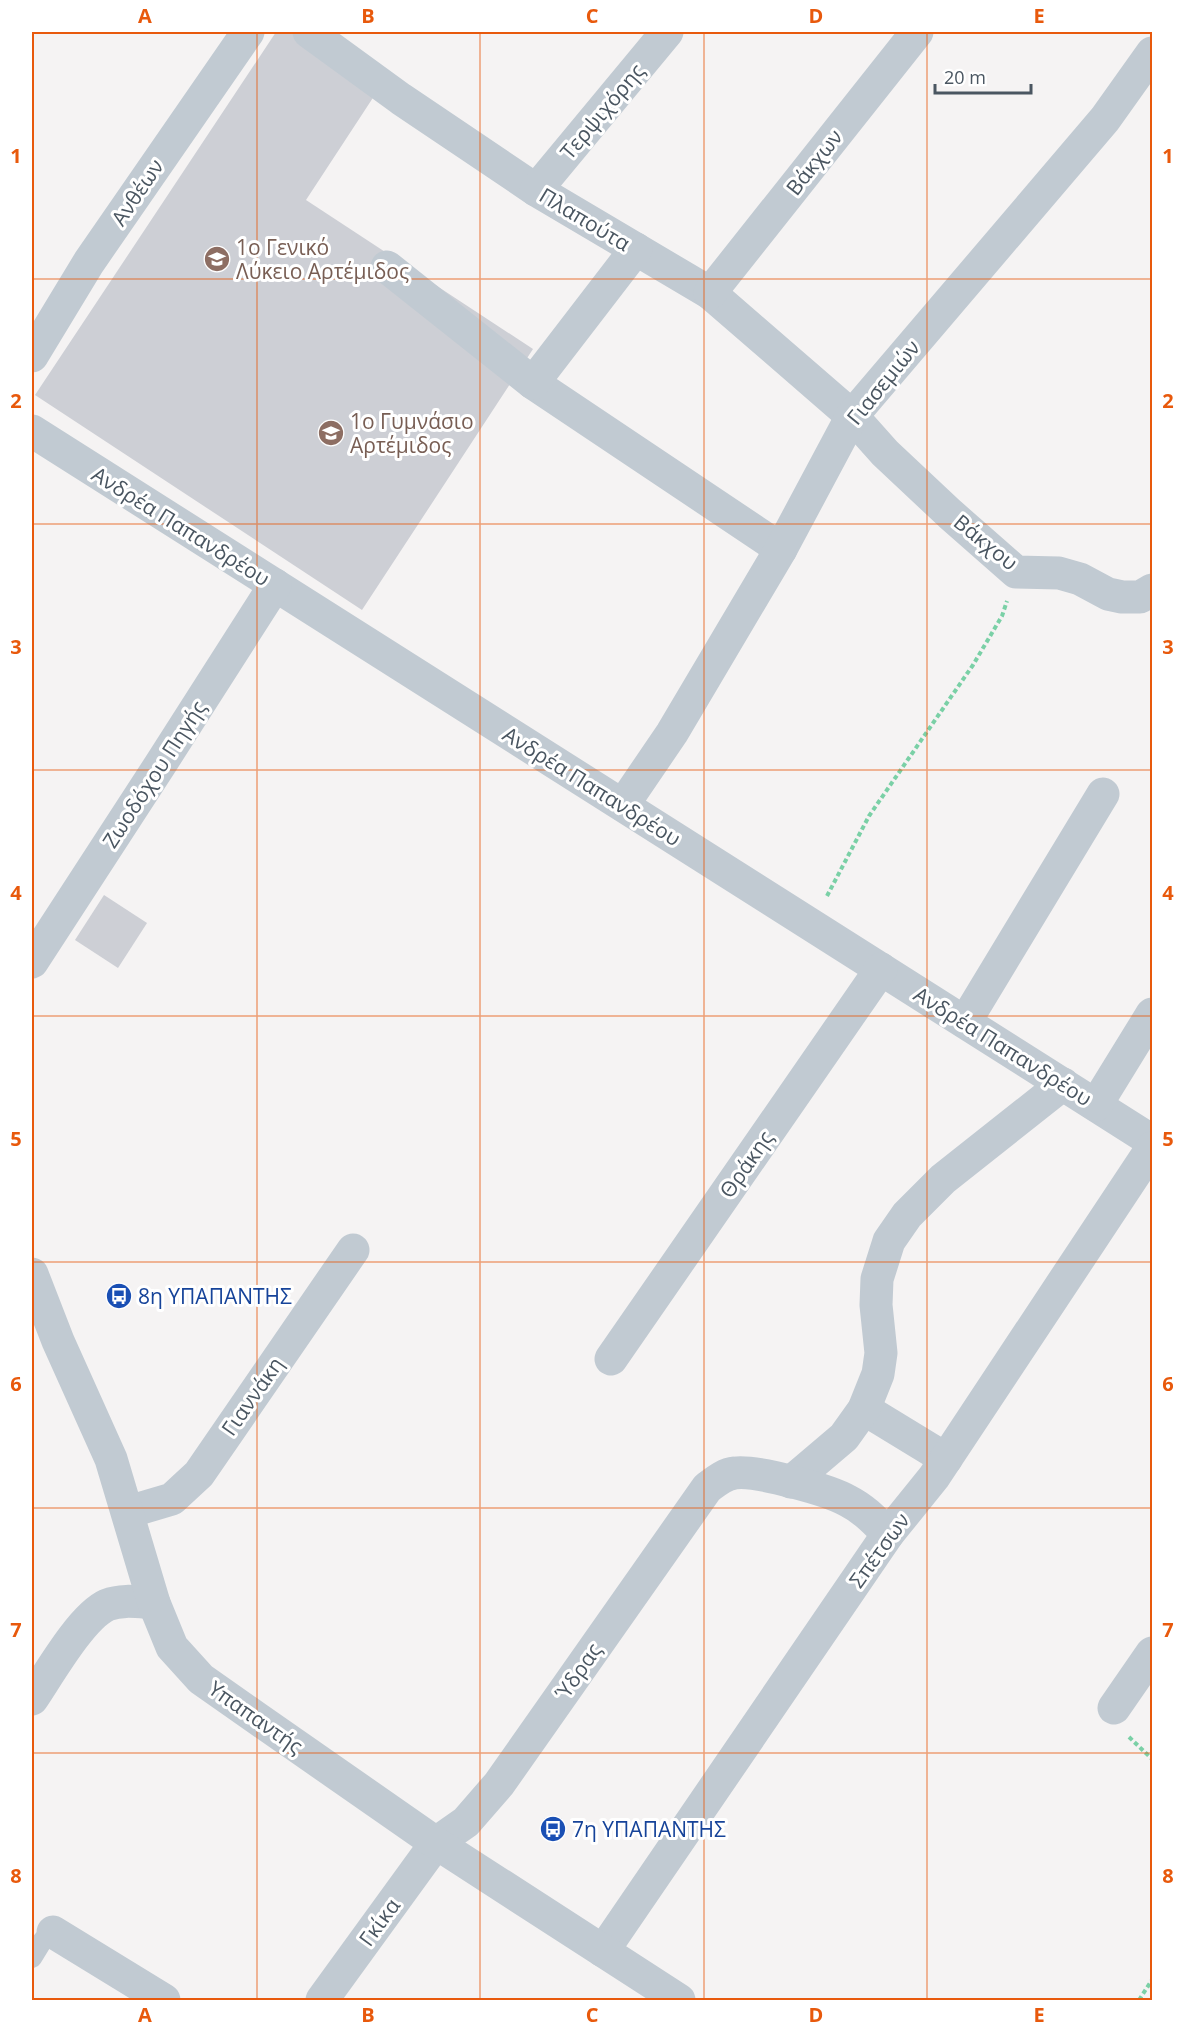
<svg xmlns="http://www.w3.org/2000/svg" width="1184" height="2032" viewBox="0 0 1184 2032" font-family="'Open Sans',sans-serif">
<style>
.building{fill:#cdcfd5}
.lines{fill:none;stroke-linecap:round;stroke-linejoin:round}
.path{stroke:#7ad0a6;stroke-width:4;stroke-dasharray:4.5 3;stroke-linecap:butt}
.service{stroke:#c1cad2;stroke-width:20}
.minor{stroke:#c1cad2;stroke-width:33}
.tertiary{stroke:#c1cad2;stroke-width:33}
.grid{fill:none;stroke:#e8590c;stroke-width:1.5;stroke-opacity:0.55}
.labels{text-anchor:middle;dominant-baseline:central;stroke-width:6;stroke-linejoin:round;paint-order:stroke}
.street-label{font-size:21px;fill:#4a5661;stroke:#fff}
.education-label{font-size:21px;fill:#785e54;stroke:#fff;text-anchor:start}
.transit-label{font-size:21px;fill:#164399;stroke:#fff;text-anchor:start}
.neatline{fill:none;stroke:#e8590c;stroke-width:2}
.grid-label{font-size:20px;text-anchor:middle;font-weight:bold;fill:#e8590c}
</style>
<rect width="100%" height="100%" fill="#f5f3f3"/>
<g class="building">
<polygon points="276,32 303,32 382,84 306,200 533,349 362,610 35,395"/>
<polygon points="104,895 147,923 118,968 75,940"/>
</g>
<g class="lines">
<g class="path">
<polyline points="827,896 869,816 973,665 1002,616 1007,601"/>
<polyline points="1129,1737 1152,1759"/>
<polyline points="1139,2000 1152,1980"/>
</g>
<polyline class="service" points="32,1958 43,1940 53,1932"/>
<g class="minor">
<polyline points="309,32 401,99 536,190 710,293 852,416 885,453 950,514 1016,572 1059,573 1080,579 1108,594 1122,597 1140,597 1152,590"/>
<polyline points="536,190 667,32"/>
<polyline points="387,267 533,383 781,549"/>
<polyline points="710,293 917,32"/>
<polyline points="533,383 636,249"/>
<polyline points="32,431 1152,1141"/>
<polyline points="623,805 672,733 781,549 852,416 1105,119 1152,53"/>
<polyline points="32,962 160,765 275,585"/>
<polyline points="965,1022 1103,794"/>
<polyline points="1096,1105 1152,1014"/>
<polyline points="611,1359 881,969"/>
<polyline points="864,1409 946,1459"/>
<polyline points="791,1482 844,1437 864,1409 878,1374 881,1353 876,1305 877,1279 889,1241 907,1215 943,1179 1063,1084"/>
<polyline points="128,1512 172,1499 199,1474 353,1250"/>
<path d="M32,1699C49,1674 81,1617 107,1605C122,1599 139,1602 154,1603"/>
<polyline points="1114,1708 1152,1653"/>
<polyline points="53,1932 164,2000"/>
<polyline points="603,1951 888,1534 934,1477 1152,1148"/>
<path d="M322,2000L436,1843L466,1822L499,1784L707,1488C715,1482 724,1474 735,1473C756,1470 829,1490 848,1501C864,1509 875,1521 888,1534"/>
</g>
<g class="tertiary">
<polyline points="32,356 89,262 248,32"/>
<polyline points="32,1274 58,1341 111,1459 154,1603 172,1647 201,1679 258,1719 436,1843 679,2000"/>
</g>
</g>
<path class="grid" d="M257,32V2000M480,32V2000M704,32V2000M927,32V2000M32,279H1152M32,524H1152M32,770H1152M32,1016H1152M32,1262H1152M32,1508H1152M32,1753H1152"/>
<defs>
<g id="school-disc" transform="scale(1.35)"><circle r="9.5" fill="#8d6e63" stroke="#fff"/><path d="M0-5L7-2L0 1L-7-2ZM-4 1L0 2.5L4 1V4Q0 6-4 4Z" fill="#fff"/></g>
<g id="bus-disc" transform="scale(1.35)"><circle r="9.5" fill="#1a4fb4" stroke="#fff"/><path d="M-5-6H5V4H4V6H2V4H-2V6H-4V4H-5ZM-3.5-4V0h7V-4ZM-3.5 1.2v1.5H-2V1.2ZM2 1.2v1.5H3.5V1.2Z" fill="#fff"/></g>
</defs>
<g fill-rule="evenodd">
<use href="#school-disc" x="217" y="259"/>
<use href="#school-disc" x="331" y="433"/>
<use href="#bus-disc" x="119" y="1296"/>
<use href="#bus-disc" x="553" y="1829"/>
</g>
<g class="labels">
<g class="street-label">
<text transform="translate(602 111) rotate(-50)">Τερψιχόρης</text>
<text transform="translate(814 162) rotate(-52)">Βάκχων</text>
<text transform="translate(137 192) rotate(-56)">Ανθέων</text>
<text transform="translate(585 219) rotate(31)">Πλαπούτα</text>
<text transform="translate(883 382) rotate(-51)">Γιασεμιών</text>
<text transform="translate(181 526) rotate(32)">Ανδρέα Παπανδρέου</text>
<text transform="translate(986 542) rotate(39)">Βάκχου</text>
<text transform="translate(154 774) rotate(-57)">Ζωοδόχου Πηγής</text>
<text transform="translate(592 786) rotate(32)">Ανδρέα Παπανδρέου</text>
<text transform="translate(1003 1046) rotate(32)">Ανδρέα Παπανδρέου</text>
<text transform="translate(746 1164) rotate(-55)">Θράκης</text>
<text transform="translate(252 1396) rotate(-55)">Γιαννάκη</text>
<text transform="translate(879 1550) rotate(-54)">Σπέτσων</text>
<text transform="translate(578 1671) rotate(-55)">Ύδρας</text>
<text transform="translate(256 1717) rotate(35)">Υπαπαντής</text>
<text transform="translate(379 1922) rotate(-54)">Γκίκα</text>
</g>
<g class="education-label">
<text x="236" y="247">1ο Γενικό<tspan x="236" dy="24">Λύκειο Αρτέμιδος</tspan></text>
<text x="350" y="421">1ο Γυμνάσιο<tspan x="350" dy="24">Αρτέμιδος</tspan></text>
</g>
<g class="transit-label">
<text x="138" y="1296">8η ΥΠΑΠΑΝΤΗΣ</text>
<text x="572" y="1829">7η ΥΠΑΠΑΝΤΗΣ</text>
</g>
</g>
<rect width="1184" height="2032" fill="none" stroke="#ffffff" stroke-width="66"/>
<path d="M935 84v9h96v-9" fill="none" stroke="#4a5661" stroke-width="3"/>
<text x="944" y="84" font-size="18" fill="#4a5661" stroke="#ffffff" stroke-width="4.5" paint-order="stroke">20 m</text>
<rect x="33" y="33" width="1118" height="1966" class="neatline"/>
<g class="grid-label">
<text x="145" y="23">A</text>
<text x="368" y="23">B</text>
<text x="592" y="23">C</text>
<text x="816" y="23">D</text>
<text x="1039" y="23">E</text>
<text x="16" y="163">1</text>
<text x="1168" y="163">1</text>
<text x="16" y="408">2</text>
<text x="1168" y="408">2</text>
<text x="16" y="654">3</text>
<text x="1168" y="654">3</text>
<text x="16" y="900">4</text>
<text x="1168" y="900">4</text>
<text x="16" y="1146">5</text>
<text x="1168" y="1146">5</text>
<text x="16" y="1391">6</text>
<text x="1168" y="1391">6</text>
<text x="16" y="1637">7</text>
<text x="1168" y="1637">7</text>
<text x="16" y="1883">8</text>
<text x="1168" y="1883">8</text>
<text x="145" y="2022">A</text>
<text x="368" y="2022">B</text>
<text x="592" y="2022">C</text>
<text x="816" y="2022">D</text>
<text x="1039" y="2022">E</text>
</g>
</svg>
